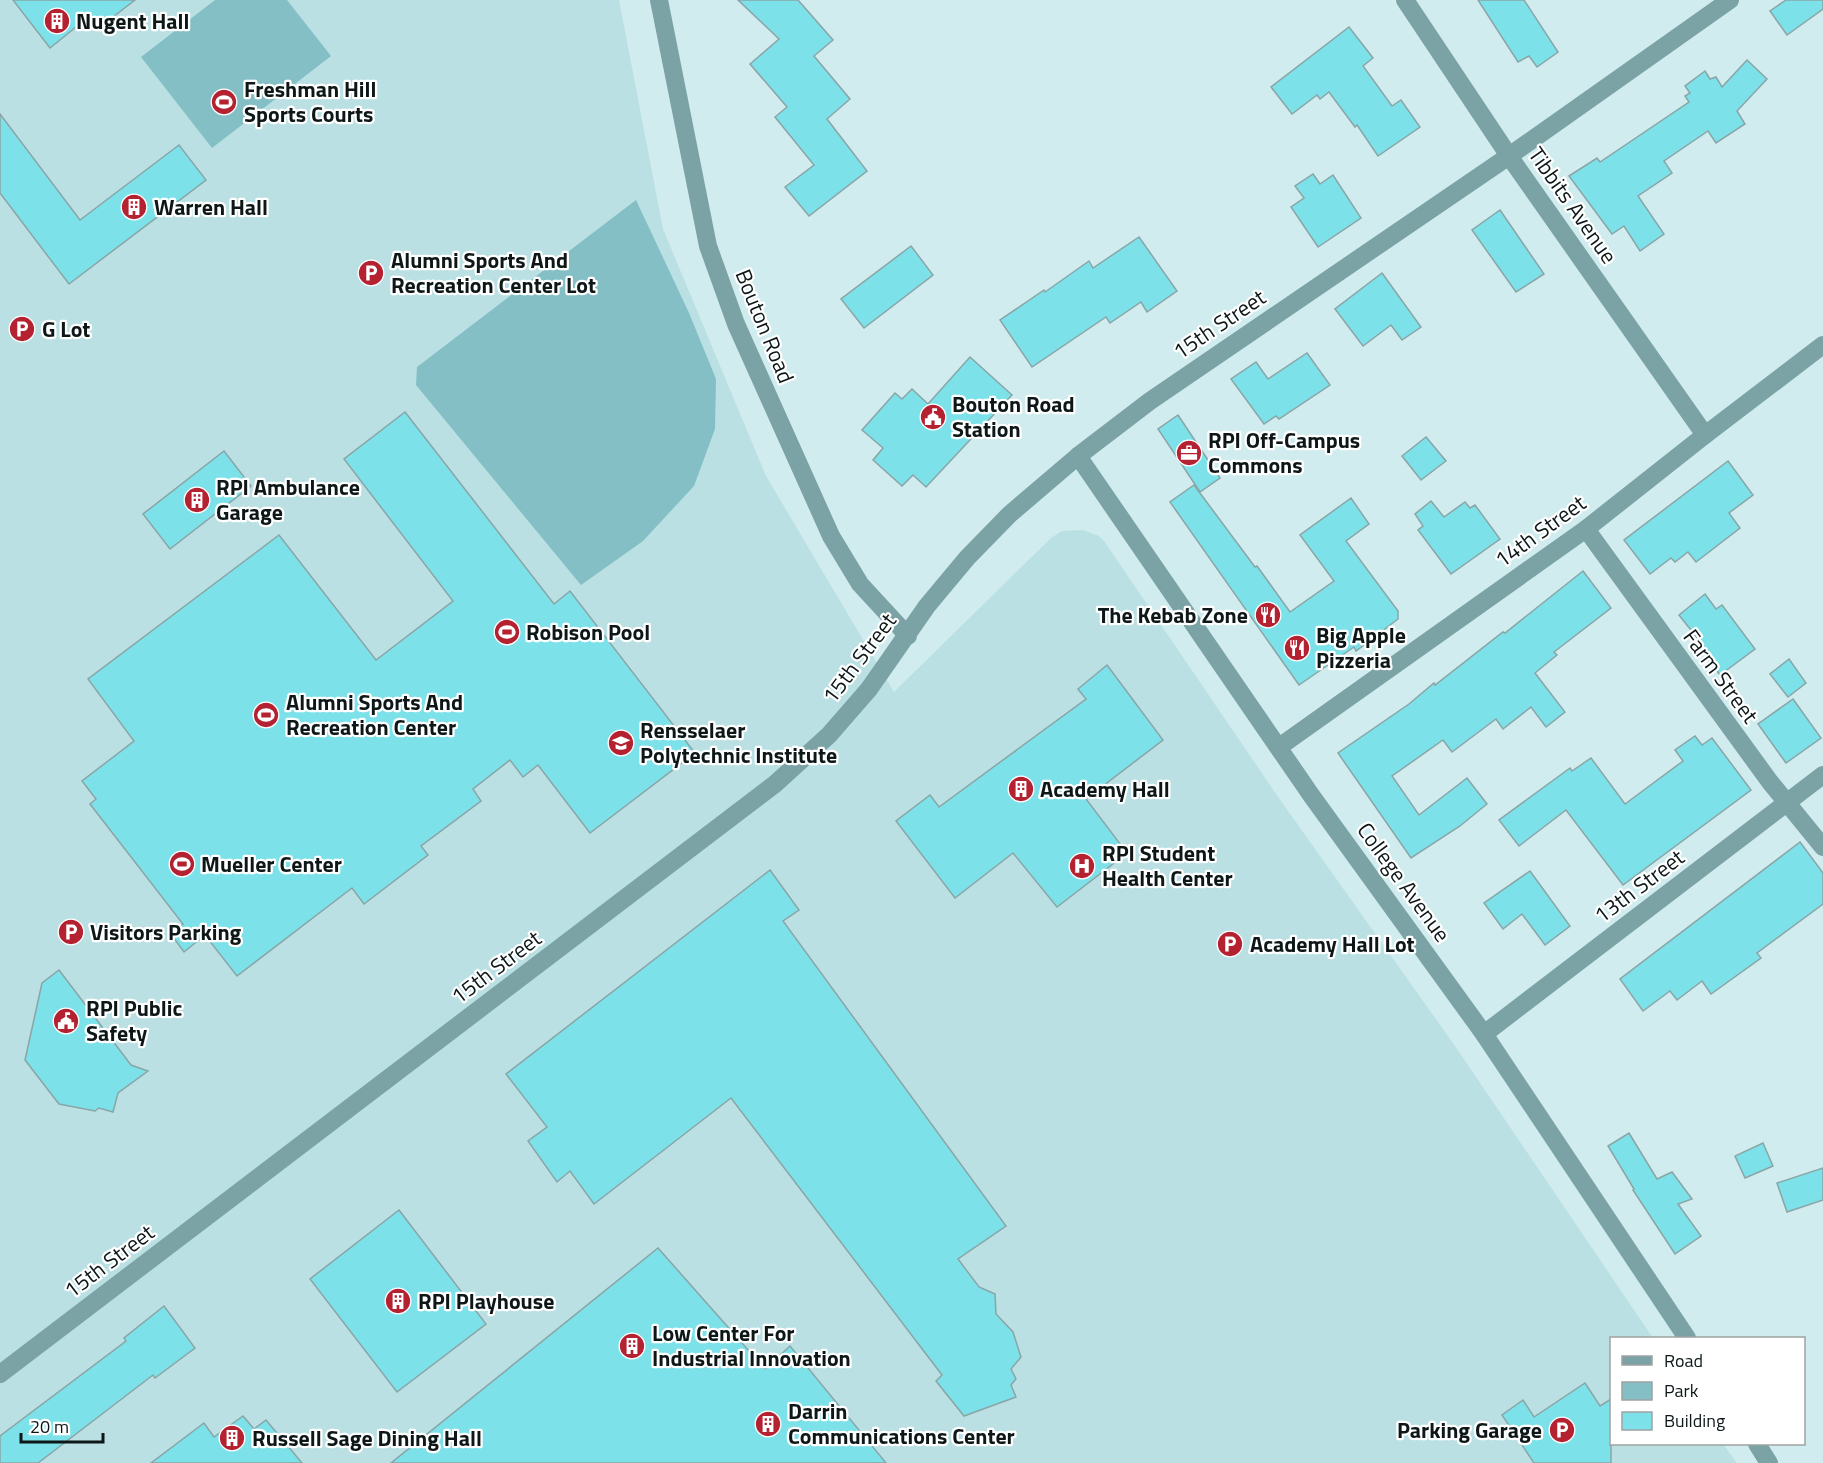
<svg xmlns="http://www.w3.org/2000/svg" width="1823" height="1463" viewBox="0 0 1823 1463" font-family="'Titillium Web',sans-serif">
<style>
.built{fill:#bae0e3}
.green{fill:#83bfc4}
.building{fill:#7ce1e9;stroke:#8aa5a7;stroke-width:1.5}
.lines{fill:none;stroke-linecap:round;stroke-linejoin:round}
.minor{stroke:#7ba2a5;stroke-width:18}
.labels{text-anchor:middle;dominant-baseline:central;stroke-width:4.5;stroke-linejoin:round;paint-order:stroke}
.poi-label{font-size:22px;font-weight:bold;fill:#0d1718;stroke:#fff;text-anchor:start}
.street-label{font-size:22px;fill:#0d1718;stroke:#fff}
</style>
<rect width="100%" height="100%" fill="#d0ecee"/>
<polygon class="built" points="0,0 619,0 663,229 766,476 894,692 1051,538 1062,531 1083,530 1099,536 1104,541 1276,794 1455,1046 1653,1338 1612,1338 1612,1444 1723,1444 1737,1463 0,1463"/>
<g class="green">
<polygon points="215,0 287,0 331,56 212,148 141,57"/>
<polygon points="636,200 689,313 716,379 715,429 694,486 643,541 581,585 416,385 417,367"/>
</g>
<g class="building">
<polygon points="13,0 135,0 100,27 91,15 50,48"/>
<polygon points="738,0 798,0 833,40 814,56 850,99 827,119 867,171 809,216 785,187 814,165 775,117 787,107 750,64 779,39"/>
<polygon points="1478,0 1524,0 1558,52 1537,67 1529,56 1518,62"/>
<polygon points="1786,0 1823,0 1823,9 1787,35 1770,11"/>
<polygon points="1349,27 1373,58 1363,66 1392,106 1401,100 1420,127 1378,156 1357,125 1355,127 1329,92 1320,99 1317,95 1292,114 1271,87"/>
<polygon points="1747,60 1767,79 1737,111 1745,124 1716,143 1708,131 1664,161 1672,173 1638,196 1664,234 1640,251 1624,226 1612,234 1569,176 1597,158 1600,162 1689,102 1685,96 1690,93 1685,86 1705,71 1710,79 1716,77 1722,87"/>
<polygon points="0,114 80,220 179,145 206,180 69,284 0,193"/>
<polygon points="1313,174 1320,184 1333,175 1361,218 1318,247 1291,207 1304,198 1295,186"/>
<polygon points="1500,210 1544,274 1516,292 1472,230"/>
<polygon points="1139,237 1177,291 1147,312 1141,302 1110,323 1106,317 1032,367 1000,320 1044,290 1045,292 1089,261 1093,268"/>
<polygon points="911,246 933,275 864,328 841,299"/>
<polygon points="1382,273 1421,327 1402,340 1391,325 1363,346 1335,309"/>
<polygon points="1307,353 1330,385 1279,419 1276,416 1264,424 1231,379 1256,362 1268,379"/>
<polygon points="970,357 1012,395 926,487 913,475 902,486 873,460 883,448 862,430 895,393 902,399 912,389 928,404"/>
<polygon points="405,412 554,604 570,591 695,753 590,833 538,765 523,777 510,760 473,789 481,801 421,846 428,855 364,904 352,888 237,976 205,935 184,952 170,933 183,924 90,804 96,799 82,781 134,741 88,679 279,535 376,660 453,601 344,459"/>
<polygon points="1178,415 1220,478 1200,492 1158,429"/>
<polygon points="1426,437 1446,461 1421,480 1402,456"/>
<polygon points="224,451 251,486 170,549 143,514"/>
<polygon points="1728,461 1753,495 1729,513 1740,528 1696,562 1688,552 1675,562 1671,558 1650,574 1624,540"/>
<polygon points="1194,485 1255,567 1257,566 1290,612 1334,581 1300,535 1351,498 1369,524 1346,541 1398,611 1398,619 1356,651 1354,647 1299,685 1170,502"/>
<polygon points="1431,501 1444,517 1465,502 1470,508 1475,505 1500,539 1451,574 1418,530 1423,526 1415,514"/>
<polygon points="1583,571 1611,608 1554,652 1557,655 1535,673 1565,712 1546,727 1531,707 1503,729 1496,719 1452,752 1443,740 1392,776 1419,815 1467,778 1487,804 1460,826 1411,858 1338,753 1409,704 1434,683 1435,685 1503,632 1505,633"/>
<polygon points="1705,594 1716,609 1722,605 1755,649 1720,675 1706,657 1710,654 1679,615"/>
<polygon points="1789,659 1806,683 1788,697 1770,674"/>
<polygon points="1107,665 1163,740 1086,799 1127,853 1057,907 1013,853 955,898 896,821 930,795 939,807 1086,699 1078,689"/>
<polygon points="1793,699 1821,738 1786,763 1758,724"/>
<polygon points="1695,736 1702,745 1712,738 1751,790 1623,885 1566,810 1519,846 1499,820 1570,768 1572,771 1591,758 1625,804 1683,761 1675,750"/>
<polygon points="1800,842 1823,873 1823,904 1757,953 1761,958 1711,994 1702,981 1677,1000 1670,991 1643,1011 1620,979"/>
<polygon points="770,870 799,910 783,921 1006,1226 958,1259 979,1287 995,1294 996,1314 1013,1332 1021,1357 1011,1369 1016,1379 1011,1385 1016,1397 964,1416 936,1381 942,1375 731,1098 594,1204 570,1171 557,1182 528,1141 547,1127 506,1074"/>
<polygon points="1530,871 1570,926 1545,945 1522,914 1503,929 1484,903"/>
<polygon points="59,970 131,1065 148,1071 118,1093 113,1112 99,1108 95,1111 59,1104 25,1060 42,983"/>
<polygon points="1629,1133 1657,1179 1672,1172 1692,1199 1678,1204 1701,1236 1675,1254 1633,1190 1634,1189 1608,1146"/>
<polygon points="1763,1143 1773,1166 1745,1178 1735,1156"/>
<polygon points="1823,1168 1823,1200 1787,1212 1777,1183"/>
<polygon points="399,1210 486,1324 397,1392 310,1279"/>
<polygon points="658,1248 765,1369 790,1346 886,1463 391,1463"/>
<polygon points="164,1306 195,1348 155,1378 153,1375 38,1463 0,1463 0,1436 126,1341 124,1338"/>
<polygon points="1585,1383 1600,1406 1611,1399 1611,1463 1534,1463 1502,1415 1523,1400 1534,1417"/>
<polygon points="243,1416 254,1429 266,1420 302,1463 151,1463 204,1423 214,1437"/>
</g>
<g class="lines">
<g class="minor">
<polyline points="659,0 708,246 736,324 831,536 860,584 908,636"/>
<polyline points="1405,0 1509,156 1705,435"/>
<polyline points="1078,456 1311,795 1484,1034 1687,1338"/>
<polyline points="1586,529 1770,782 1823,847"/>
<polyline points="1279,747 1586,529 1705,435 1823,345"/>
<polyline points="1484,1034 1823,775"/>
<polyline points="0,1374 775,784 829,735 869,689 927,606 967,558 1010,514 1078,456 1150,401 1509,156 1730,0"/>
<polyline points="1757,1444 1769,1463"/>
</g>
</g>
<defs>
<g id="building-disc" transform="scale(1.35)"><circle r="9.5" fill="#b42231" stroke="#fff"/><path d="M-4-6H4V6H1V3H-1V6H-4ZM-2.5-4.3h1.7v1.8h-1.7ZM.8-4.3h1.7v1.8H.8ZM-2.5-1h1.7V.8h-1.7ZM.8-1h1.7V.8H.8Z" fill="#fff"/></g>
<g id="stadium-disc" transform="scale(1.35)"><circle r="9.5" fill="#b42231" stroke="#fff"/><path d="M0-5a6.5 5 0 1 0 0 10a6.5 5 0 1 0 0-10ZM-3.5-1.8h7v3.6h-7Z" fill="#fff"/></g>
<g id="parking-disc" transform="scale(1.35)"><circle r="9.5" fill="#b42231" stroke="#fff"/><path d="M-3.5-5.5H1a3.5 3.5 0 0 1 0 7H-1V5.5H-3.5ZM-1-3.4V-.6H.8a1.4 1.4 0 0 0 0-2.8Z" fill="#fff"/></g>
<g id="civic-disc" transform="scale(1.35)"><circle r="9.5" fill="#b42231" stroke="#fff"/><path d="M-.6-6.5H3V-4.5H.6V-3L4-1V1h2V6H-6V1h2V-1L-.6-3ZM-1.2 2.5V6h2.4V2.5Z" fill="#fff"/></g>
<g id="office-disc" transform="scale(1.35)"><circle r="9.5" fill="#b42231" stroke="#fff"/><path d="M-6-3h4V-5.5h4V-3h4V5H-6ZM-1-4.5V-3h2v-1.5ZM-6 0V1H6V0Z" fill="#fff"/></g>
<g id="restaurant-disc" transform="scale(1.35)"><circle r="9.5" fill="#b42231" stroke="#fff"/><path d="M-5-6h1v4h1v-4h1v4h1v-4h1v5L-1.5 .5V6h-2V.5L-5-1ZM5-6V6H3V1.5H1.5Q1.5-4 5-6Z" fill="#fff"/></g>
<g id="university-disc" transform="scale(1.35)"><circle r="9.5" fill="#b42231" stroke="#fff"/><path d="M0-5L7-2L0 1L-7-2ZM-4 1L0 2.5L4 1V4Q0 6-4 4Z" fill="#fff"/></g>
<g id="hospital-disc" transform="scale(1.35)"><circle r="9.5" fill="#b42231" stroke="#fff"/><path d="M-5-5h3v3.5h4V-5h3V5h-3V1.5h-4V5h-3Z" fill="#fff"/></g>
</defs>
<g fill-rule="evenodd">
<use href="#building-disc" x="57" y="21"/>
<use href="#stadium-disc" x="224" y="102"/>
<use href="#building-disc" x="134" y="207"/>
<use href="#parking-disc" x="371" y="273"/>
<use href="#parking-disc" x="22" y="329"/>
<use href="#civic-disc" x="933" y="417"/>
<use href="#office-disc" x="1189" y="453"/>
<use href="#building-disc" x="197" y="500"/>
<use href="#restaurant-disc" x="1268" y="615"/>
<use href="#stadium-disc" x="507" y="632"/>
<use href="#restaurant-disc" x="1297" y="648"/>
<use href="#stadium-disc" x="266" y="715"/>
<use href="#university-disc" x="621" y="743"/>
<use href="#building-disc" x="1021" y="789"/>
<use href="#stadium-disc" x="182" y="864"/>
<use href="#hospital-disc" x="1082" y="866"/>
<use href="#parking-disc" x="71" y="932"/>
<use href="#parking-disc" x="1230" y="944"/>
<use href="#civic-disc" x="66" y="1021"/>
<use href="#building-disc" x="398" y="1301"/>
<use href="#building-disc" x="632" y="1346"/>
<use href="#building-disc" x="768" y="1424"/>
<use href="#parking-disc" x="1562" y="1430"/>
<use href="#building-disc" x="232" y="1438"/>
</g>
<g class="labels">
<g class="poi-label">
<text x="76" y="21">Nugent Hall</text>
<text x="244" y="89">Freshman Hill<tspan x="244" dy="25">Sports Courts</tspan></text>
<text x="154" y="207">Warren Hall</text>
<text x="391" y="260">Alumni Sports And<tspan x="391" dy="25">Recreation Center Lot</tspan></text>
<text x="42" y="329">G Lot</text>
<text x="952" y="404">Bouton Road<tspan x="952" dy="25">Station</tspan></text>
<text x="1208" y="440">RPI Off-Campus<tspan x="1208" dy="25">Commons</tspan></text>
<text x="216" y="487">RPI Ambulance<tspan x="216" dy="25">Garage</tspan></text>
<text x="1248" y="615" text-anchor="end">The Kebab Zone</text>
<text x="526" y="632">Robison Pool</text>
<text x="1316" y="635">Big Apple<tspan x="1316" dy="25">Pizzeria</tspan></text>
<text x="286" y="702">Alumni Sports And<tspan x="286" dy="25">Recreation Center</tspan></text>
<text x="640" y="730">Rensselaer<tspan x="640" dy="25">Polytechnic Institute</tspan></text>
<text x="1040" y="789">Academy Hall</text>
<text x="1102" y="853">RPI Student<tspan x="1102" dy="25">Health Center</tspan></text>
<text x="201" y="864">Mueller Center</text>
<text x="90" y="932">Visitors Parking</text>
<text x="1250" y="944">Academy Hall Lot</text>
<text x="86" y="1008">RPI Public<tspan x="86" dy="25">Safety</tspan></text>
<text x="418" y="1301">RPI Playhouse</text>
<text x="652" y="1333">Low Center For<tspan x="652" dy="25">Industrial Innovation</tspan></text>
<text x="788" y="1411">Darrin<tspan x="788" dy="25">Communications Center</tspan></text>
<text x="1542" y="1430" text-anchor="end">Parking Garage</text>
<text x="252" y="1438">Russell Sage Dining Hall</text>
</g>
<g class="street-label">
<text transform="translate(1573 205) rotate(55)">Tibbits Avenue</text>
<text transform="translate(1219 324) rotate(-34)">15th Street</text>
<text transform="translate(765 326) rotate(68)">Bouton Road</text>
<text transform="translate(1540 531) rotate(-36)">14th Street</text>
<text transform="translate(859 658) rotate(-53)">15th Street</text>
<text transform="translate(1721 676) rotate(54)">Farm Street</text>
<text transform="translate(1404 882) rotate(54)">College Avenue</text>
<text transform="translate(1639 886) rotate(-37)">13th Street</text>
<text transform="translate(496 967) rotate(-37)">15th Street</text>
<text transform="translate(109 1261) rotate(-37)">15th Street</text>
</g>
</g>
<rect x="1610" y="1337" width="195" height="108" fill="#ffffff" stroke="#9ea2a3" stroke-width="1.5"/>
<rect x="1622" y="1356" width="30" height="9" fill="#7ba2a5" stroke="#9ea2a3" stroke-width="1.5"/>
<text x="1664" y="1367" font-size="18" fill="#0d1718">Road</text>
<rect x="1622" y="1382" width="30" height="18" fill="#83bfc4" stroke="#9ea2a3" stroke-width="1.5"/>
<text x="1664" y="1397" font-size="18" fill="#0d1718">Park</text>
<rect x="1622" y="1412" width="30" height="18" fill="#7ce1e9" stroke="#9ea2a3" stroke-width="1.5"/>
<text x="1664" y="1427" font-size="18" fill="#0d1718">Building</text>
<path d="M21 1433v9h82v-9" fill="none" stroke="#0d1718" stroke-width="3"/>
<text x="30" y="1433" font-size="18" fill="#0d1718" stroke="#ffffff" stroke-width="4.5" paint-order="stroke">20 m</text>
</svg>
